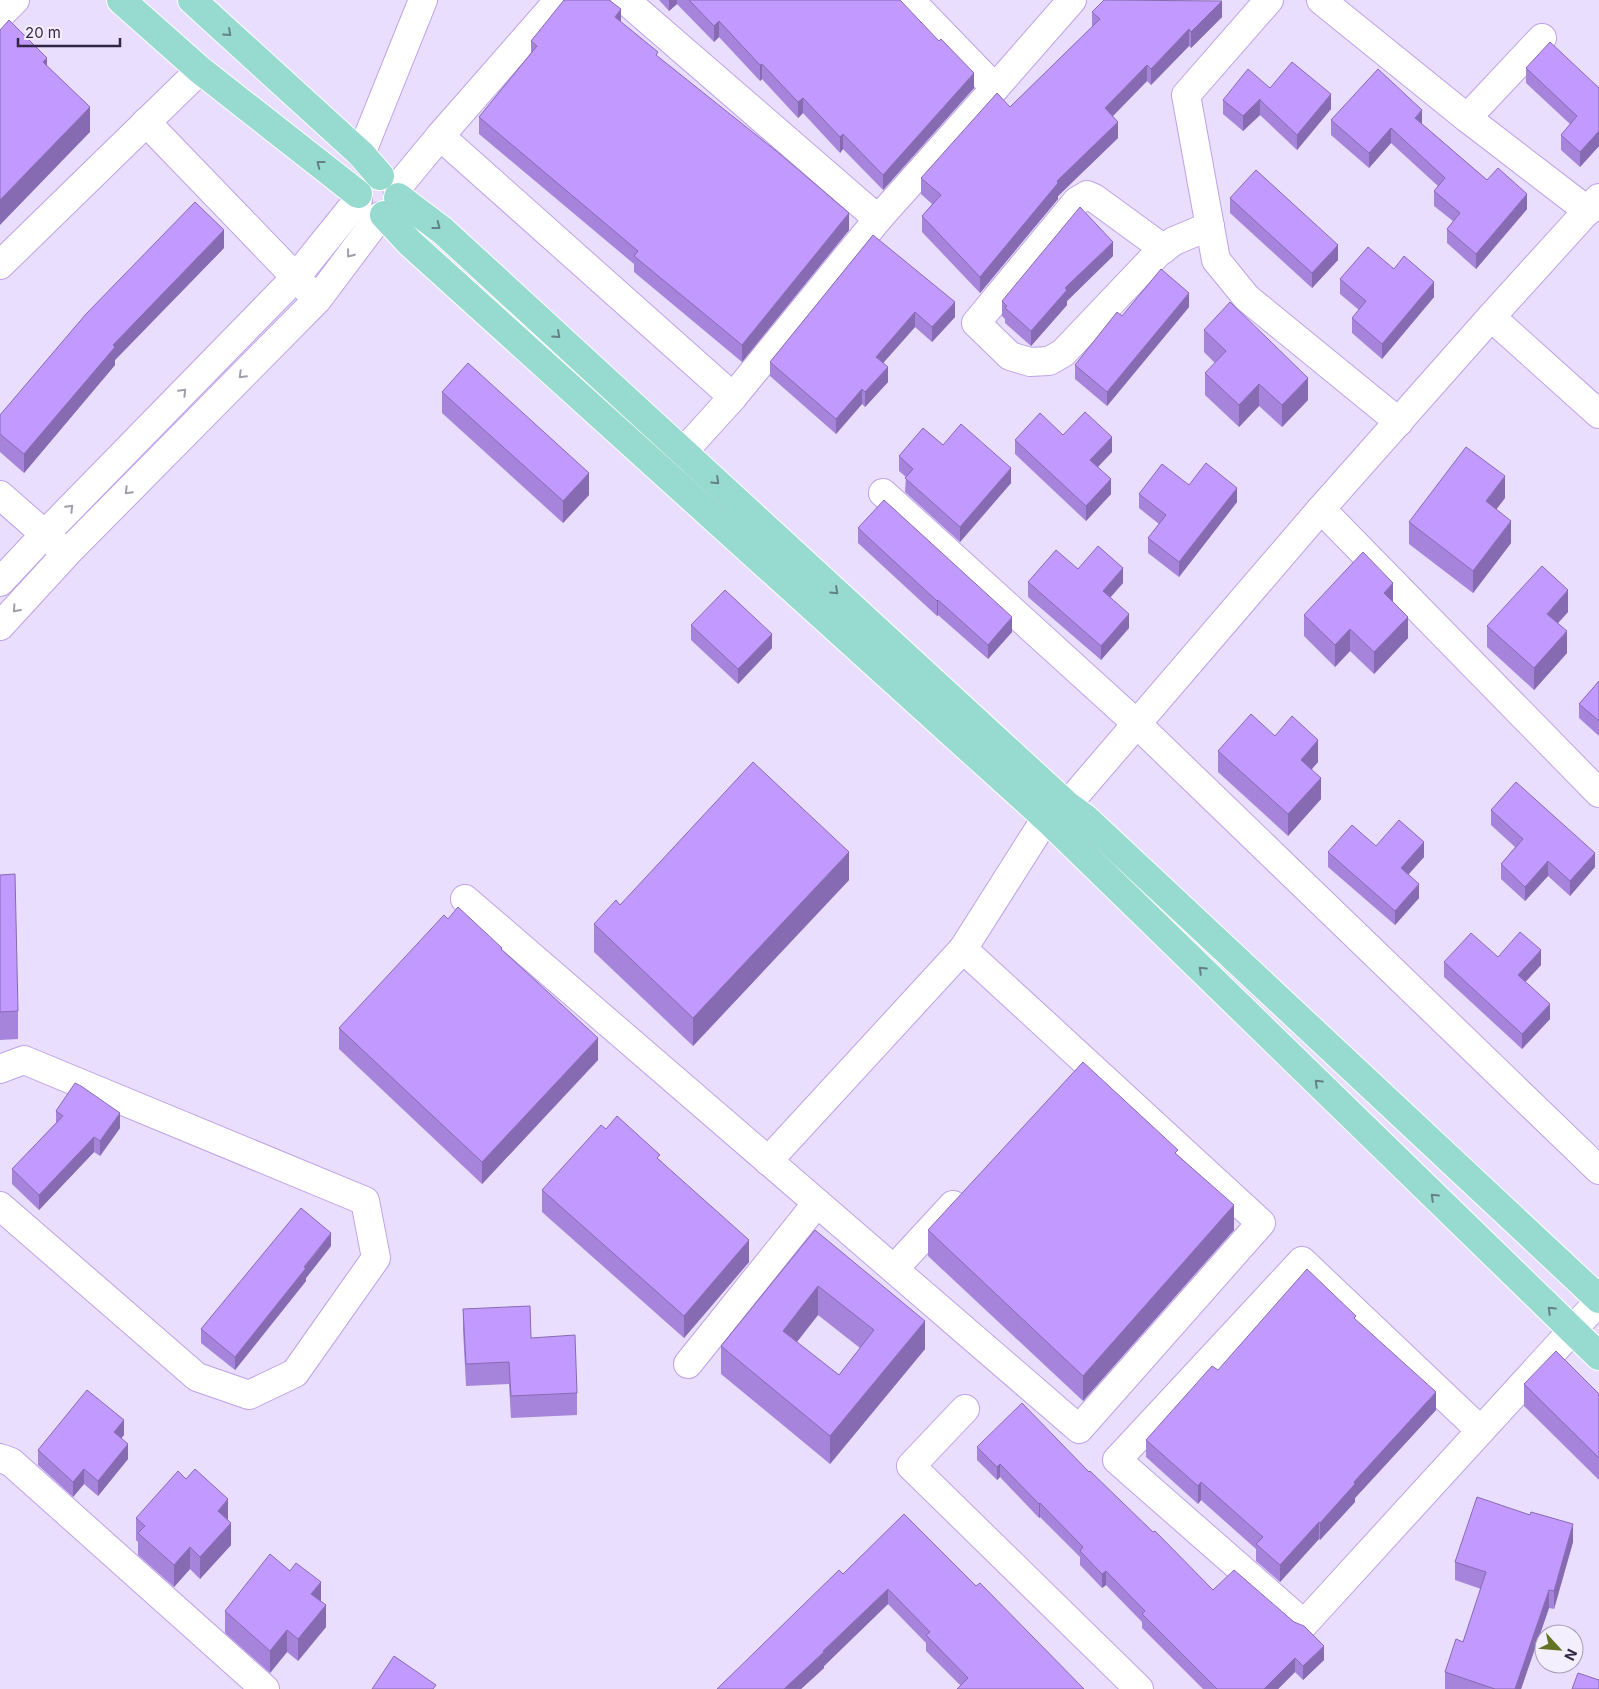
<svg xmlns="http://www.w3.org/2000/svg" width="1599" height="1689" viewBox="0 0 1599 1689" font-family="Inter,sans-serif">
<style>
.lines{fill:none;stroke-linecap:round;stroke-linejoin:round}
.minor-casing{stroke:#bda2ea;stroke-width:30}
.major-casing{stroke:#fff;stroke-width:30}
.minor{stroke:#fff;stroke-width:28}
.major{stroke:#97dacf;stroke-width:28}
.wall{fill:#a684db;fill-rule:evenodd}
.shaded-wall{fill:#876bb2}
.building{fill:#c199ff;stroke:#876bb2;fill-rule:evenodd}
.oneway{stroke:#648089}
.oneway2{stroke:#a29daa}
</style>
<rect width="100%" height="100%" fill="#e9defd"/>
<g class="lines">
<g class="minor-casing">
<g id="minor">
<polyline points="625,0 878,219"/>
<polyline points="910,0 995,88"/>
<polyline points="1269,0 1186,95 1216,260 1247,298 1399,422"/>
<polyline points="1321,0 1467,118 1588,211"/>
<polyline points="0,15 15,0"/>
<polyline points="1467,118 1542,38"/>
<polyline points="146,122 308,290"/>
<polyline points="440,136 733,397"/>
<polyline points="361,154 423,0"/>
<polyline points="397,188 440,136 559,0"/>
<polyline points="1164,249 1094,198 1087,195 1077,201 976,323 1010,356 1030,362 1049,361 1063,353 1158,253 1174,241 1210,226"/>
<polyline points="0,265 200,70"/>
<polyline points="1491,317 1599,414"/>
<polyline points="684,451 733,397 878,219 995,88 1072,0"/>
<polyline points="883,493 1137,724 1599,1170"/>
<polyline points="0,495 57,545"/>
<polyline points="1321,509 1599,793"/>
<polyline points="0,582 45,534 296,277 358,200"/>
<polyline points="0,626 67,553 317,300 380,216"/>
<polyline points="1067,805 1321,509 1491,317 1599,198"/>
<polyline points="465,899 1079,1429 1261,1223 963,949"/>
<polyline points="0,1069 24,1060 365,1201 376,1258 295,1373 249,1395 197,1377 0,1206"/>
<polyline points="768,1161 963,949 1046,818 1069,818"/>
<polyline points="894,1269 953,1205"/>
<polyline points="688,1364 817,1203"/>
<polyline points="965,1409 911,1466 1139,1689"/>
<polyline points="1480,1430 1302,1261 1117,1460 1304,1624 1599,1301"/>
<polyline points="0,1458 11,1462 265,1689"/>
</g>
</g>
<g class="major-casing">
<g id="major">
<polyline points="121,0 200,70 358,194"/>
<polyline points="192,0 361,154 380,176"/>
<polyline points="398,197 443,231 1067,805 1085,818 1599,1299"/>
<polyline points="384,215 410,243 1046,818 1599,1356"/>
</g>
</g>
<use href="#minor" class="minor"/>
<use href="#major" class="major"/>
</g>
<g class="wall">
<polygon points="659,0 900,0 974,88 883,190 843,149 840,153 803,113 798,118 762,79 760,81 719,37 714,42 677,4 669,11"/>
<polygon points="1092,12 1222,17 1191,48 1189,46 1151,85 1147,81 1113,116 1118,138 1058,196 1058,199 980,293 922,232 922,216 932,204 921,194 921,178 1010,107 1092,27"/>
<polygon points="621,22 658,57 849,230 742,362 634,272 634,264 479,134 479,117 531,53 531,41"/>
<polygon points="1526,68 1599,88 1599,146 1580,167 1561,150 1561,135 1570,124 1526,83"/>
<polygon points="1270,88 1331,109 1297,150 1260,115 1243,131 1223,114 1223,100"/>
<polygon points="1331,120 1422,124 1487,180 1527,209 1476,269 1447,243 1447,229 1453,221 1434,206 1434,191 1438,186 1391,143 1369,168 1331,135"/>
<polygon points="1230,198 1338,260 1312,288 1230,213"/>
<polygon points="873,235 955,317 932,342 915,327 883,363 888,382 865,407 862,404 836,434 770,376 770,362"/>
<polygon points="224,248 115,360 115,365 24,473 0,452 0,415"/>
<polygon points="1113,256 1067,301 1067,305 1031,346 1005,323 1005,319 1002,316 1002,301"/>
<polygon points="1340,279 1434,297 1382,359 1352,333 1352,318 1359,310 1340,294"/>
<polygon points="1189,307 1107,406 1075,379 1075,365"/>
<polygon points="1204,330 1308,400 1282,427 1259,406 1239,427 1205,395 1205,373 1215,363 1204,352"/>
<polygon points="442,392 589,495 563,523 442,413"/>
<polygon points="1063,435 1112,452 1098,467 1111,494 1086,521 1015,454 1015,440"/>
<polygon points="943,445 1011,483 960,542 905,492 906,477 899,471 899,456"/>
<polygon points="1189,485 1237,502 1179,577 1148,553 1148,538 1159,524 1139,508 1139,494"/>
<polygon points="1505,498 1496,509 1511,543 1473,593 1409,544 1409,522"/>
<polygon points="858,528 1012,632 988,659 938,615 937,616 858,543"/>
<polygon points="1078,569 1123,583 1110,597 1129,628 1101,660 1028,597 1028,582"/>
<polygon points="1393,602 1408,638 1374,674 1350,651 1335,667 1304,636 1304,615"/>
<polygon points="1568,612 1558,623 1567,653 1534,690 1487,647 1487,626"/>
<polygon points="691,625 772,648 738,684 691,640"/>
<polygon points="1599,681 1599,736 1579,718 1579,704"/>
<polygon points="1275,736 1318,762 1312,769 1321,799 1288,836 1218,772 1218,751"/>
<polygon points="1491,810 1595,867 1570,896 1548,876 1525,901 1501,879 1501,864 1515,847 1491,825"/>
<polygon points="1376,846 1424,857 1408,874 1419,898 1395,925 1328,867 1328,852"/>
<polygon points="0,875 18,1011 18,1039 0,1040"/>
<polygon points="849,880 693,1046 594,952 594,924 620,905"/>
<polygon points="448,919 502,950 598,1060 482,1184 339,1049 339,1028"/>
<polygon points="1498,957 1541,965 1525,982 1550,1019 1522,1049 1444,977 1444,962"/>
<polygon points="56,1111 120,1128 100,1156 94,1152 39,1210 12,1184 12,1169 56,1123"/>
<polygon points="606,1129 660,1160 749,1262 684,1338 542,1212 542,1190"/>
<polygon points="1178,1155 1234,1230 1083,1401 928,1256 928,1230"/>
<path d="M815,1230L925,1349L830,1464L721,1374V1346ZM818,1315L860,1348L839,1375L796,1342Z"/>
<polygon points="331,1246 306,1278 306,1281 235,1370 201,1343 201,1329"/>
<polygon points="463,1309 577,1393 577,1415 511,1418 509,1384 466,1386 463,1330"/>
<polygon points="1356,1320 1436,1410 1355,1498 1355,1502 1320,1540 1319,1539 1280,1582 1256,1561 1256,1549 1201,1500 1198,1504 1146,1457 1146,1440 1218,1370"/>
<polygon points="1524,1384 1599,1394 1599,1480 1524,1406"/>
<polygon points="124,1435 121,1438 128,1459 98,1496 84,1484 73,1497 38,1465 38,1450"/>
<polygon points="977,1447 1089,1472 1213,1590 1324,1660 1303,1680 1295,1672 1278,1689 1203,1689 1142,1628 1142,1622 1106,1585 1102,1588 1080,1565 1080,1557 1040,1517 1039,1518 1000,1477 997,1480 977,1460"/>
<polygon points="186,1479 228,1520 231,1545 200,1579 190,1569 174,1587 138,1555 138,1542 136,1540 136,1518"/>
<polygon points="1573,1542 1554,1609 1549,1608 1521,1689 1445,1689 1445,1672 1463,1642 1481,1589 1455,1580 1455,1562"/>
<polygon points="843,1574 976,1586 1084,1689 961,1686 926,1651 926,1643 888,1604 824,1666 824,1668 801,1689 717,1689"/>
<polygon points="321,1601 326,1627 298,1661 287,1652 270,1673 225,1633 225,1611"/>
</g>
<g class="shaded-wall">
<polygon points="669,0 677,0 677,4 669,11"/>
<polygon points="1222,1 1222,17 1191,48 1191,32"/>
<polygon points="621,9 621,26 615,17"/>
<polygon points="719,21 719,37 714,42 714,26"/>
<polygon points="1189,29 1189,46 1151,85 1151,69"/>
<polygon points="47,58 47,83 43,62"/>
<polygon points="762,64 762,79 760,81 760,65"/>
<polygon points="1147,65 1147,81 1105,124 1105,108"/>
<polygon points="974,73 974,88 883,190 883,175"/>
<polygon points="1331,94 1331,109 1297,150 1297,135"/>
<polygon points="803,98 803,113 798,118 798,102"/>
<polygon points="1260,100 1260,115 1243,131 1243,116"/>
<polygon points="90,107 90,132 0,225 0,200"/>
<polygon points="1422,110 1422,125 1415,118"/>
<polygon points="1118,122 1118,138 1058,196 1058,199 980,293 980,277 1057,181"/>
<polygon points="1391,128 1391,143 1369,168 1369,153"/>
<polygon points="1599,131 1599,146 1580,167 1580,152"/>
<polygon points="843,134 843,149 840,153 840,137"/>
<polygon points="1527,194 1527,209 1476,269 1476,254"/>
<polygon points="849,213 849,230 742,362 742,345"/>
<polygon points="224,230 224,248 115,360 115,365 24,473 24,454 113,345"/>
<polygon points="1113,242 1113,256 1067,301 1067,305 1031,346 1031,331 1065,288"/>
<polygon points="1338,245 1338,260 1312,288 1312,273"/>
<polygon points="1434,282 1434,297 1382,359 1382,344"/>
<polygon points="1189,293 1189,307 1107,406 1107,392"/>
<polygon points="955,302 955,317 932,342 932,327"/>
<polygon points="915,312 915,327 876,371 876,357"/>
<polygon points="888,367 888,382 865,407 865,392"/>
<polygon points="1308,378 1308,400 1282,427 1282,405"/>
<polygon points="1259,384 1259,406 1239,427 1239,405"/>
<polygon points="862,389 862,404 836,434 836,419"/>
<polygon points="1112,437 1112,452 1090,475 1090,460"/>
<polygon points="1011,468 1011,483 960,542 960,527"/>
<polygon points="589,473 589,495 563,523 563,501"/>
<polygon points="1505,476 1505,498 1486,523 1486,501"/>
<polygon points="1111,479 1111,494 1086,521 1086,506"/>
<polygon points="1237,488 1237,502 1179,577 1179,562"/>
<polygon points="1511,521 1511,543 1473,593 1473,571"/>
<polygon points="1123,568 1123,583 1103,606 1103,591"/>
<polygon points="1393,583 1393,605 1384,593"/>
<polygon points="1568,590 1568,612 1547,635 1547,614"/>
<polygon points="938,600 938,615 937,616 937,601"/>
<polygon points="1129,614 1129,628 1101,660 1101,646"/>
<polygon points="1012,617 1012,632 988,659 988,645"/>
<polygon points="1408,617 1408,638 1374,674 1374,652"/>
<polygon points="1350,629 1350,651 1335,667 1335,645"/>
<polygon points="1567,631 1567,653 1534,690 1534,668"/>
<polygon points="772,634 772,648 738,684 738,669"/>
<polygon points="1318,740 1318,762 1301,781 1301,760"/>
<polygon points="1321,778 1321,799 1288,836 1288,814"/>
<polygon points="1424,842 1424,857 1401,883 1401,868"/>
<polygon points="849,852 849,880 693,1046 693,1018"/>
<polygon points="1595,853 1595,867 1570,896 1570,881"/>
<polygon points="1548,861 1548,876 1525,901 1525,887"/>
<polygon points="1419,884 1419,898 1395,925 1395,911"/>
<polygon points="1541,950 1541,965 1518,990 1518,975"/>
<polygon points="1550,1004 1550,1019 1522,1049 1522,1034"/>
<polygon points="598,1038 598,1060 482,1184 482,1162"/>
<polygon points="120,1113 120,1128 100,1156 100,1141"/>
<polygon points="94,1137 94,1152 39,1210 39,1195"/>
<polygon points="1234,1205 1234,1230 1083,1401 1083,1376"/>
<polygon points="331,1233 331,1246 306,1278 306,1281 235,1370 235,1357"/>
<polygon points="749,1240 749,1262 684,1338 684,1316"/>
<polygon points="818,1286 818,1315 783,1360 783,1331"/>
<polygon points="925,1321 925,1349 830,1464 830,1436"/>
<polygon points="1436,1392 1436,1410 1355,1498 1355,1502 1320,1540 1320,1523 1354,1482"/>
<polygon points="124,1420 124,1435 114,1447 114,1432"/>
<polygon points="128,1444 128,1459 98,1496 98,1481"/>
<polygon points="1000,1464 1000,1477 997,1480 997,1467"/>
<polygon points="84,1469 84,1484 73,1497 73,1482"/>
<polygon points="1201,1482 1201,1500 1198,1504 1198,1486"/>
<polygon points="228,1499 228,1521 218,1511"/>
<polygon points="1040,1503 1040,1517 1039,1518 1039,1504"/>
<polygon points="1319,1522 1319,1539 1280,1582 1280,1565"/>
<polygon points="231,1523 231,1545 200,1579 200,1557"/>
<polygon points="1573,1524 1573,1542 1554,1609 1554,1591"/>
<polygon points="190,1547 190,1569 174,1587 174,1565"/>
<polygon points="1106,1571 1106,1585 1102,1588 1102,1574"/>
<polygon points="321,1582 321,1604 311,1594"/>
<polygon points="888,1589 888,1604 824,1666 824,1668 801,1689 784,1689"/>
<polygon points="1549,1590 1549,1608 1521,1689 1515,1689"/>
<polygon points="326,1605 326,1627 298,1661 298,1639"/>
<polygon points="287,1630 287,1652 270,1673 270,1651"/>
<polygon points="1324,1646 1324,1660 1303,1680 1303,1666"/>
<polygon points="1295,1658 1295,1672 1278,1689 1264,1689"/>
</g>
<g class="building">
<polygon points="564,0 609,0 621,9 615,17 658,52 656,55 780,154 849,213 742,345 634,256 638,251 479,117 537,46 531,41"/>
<polygon points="689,0 900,0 939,41 941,39 974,73 883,175 843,134 840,137 803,98 798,102 762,64 760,65 719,21 714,26"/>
<polygon points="1104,0 1222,1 1191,32 1189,29 1151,69 1147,65 1105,108 1118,122 1057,181 1058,183 980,277 922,216 941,195 921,178 997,93 1010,107 1100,19 1092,12"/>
<polygon points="9,20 47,58 43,62 90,107 0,200 0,30"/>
<polygon points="1550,42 1599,88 1599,131 1580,152 1561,135 1577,116 1526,68"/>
<polygon points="1292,62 1331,94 1297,135 1260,100 1260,99 1243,116 1223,100 1248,69 1270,88"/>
<polygon points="1378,69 1422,110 1415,118 1487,180 1498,168 1527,194 1476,254 1447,229 1460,213 1434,191 1445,178 1391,128 1369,153 1331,120"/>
<polygon points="1256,170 1338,245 1312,273 1230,198"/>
<polygon points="195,202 224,230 113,345 115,347 24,454 0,434 0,415 86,314"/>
<polygon points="1080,207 1113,242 1065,288 1067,290 1031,331 1005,308 1007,306 1002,301"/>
<polygon points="873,235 955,302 932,327 915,312 876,357 888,367 865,392 862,389 836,419 770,362"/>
<polygon points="1368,247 1394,269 1404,256 1434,282 1382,344 1352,318 1366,301 1340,279"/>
<polygon points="1161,269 1189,293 1107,392 1075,365 1117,312 1122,316"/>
<polygon points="1230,302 1308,378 1282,405 1259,384 1239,405 1205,373 1226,351 1204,330"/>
<polygon points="468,363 589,473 563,501 442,392"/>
<polygon points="1085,412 1112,437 1090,460 1111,479 1086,506 1015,440 1040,413 1063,435"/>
<polygon points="961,424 1011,468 960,527 905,478 913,469 899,456 923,428 943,445"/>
<polygon points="1466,447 1505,476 1486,501 1511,521 1473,571 1409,522"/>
<polygon points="1206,463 1237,488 1179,562 1148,538 1166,515 1139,494 1162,464 1189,485"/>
<polygon points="884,500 1012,617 988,645 938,600 937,601 858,528"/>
<polygon points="1098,546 1123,568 1103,591 1129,614 1101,646 1028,582 1056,550 1078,569"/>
<polygon points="1363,552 1393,583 1384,593 1408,617 1374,652 1350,629 1335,645 1304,615"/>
<polygon points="1542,566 1568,590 1547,614 1567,631 1534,668 1487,626"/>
<polygon points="725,590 772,634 738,669 691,625"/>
<polygon points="1599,681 1599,721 1579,704"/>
<polygon points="1251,714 1275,736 1292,716 1318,740 1301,760 1321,778 1288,814 1218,751"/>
<polygon points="753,762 849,852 693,1018 594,924 616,900 620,905"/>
<polygon points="1516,782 1595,853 1570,881 1548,861 1525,887 1501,864 1523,839 1491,810"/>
<polygon points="1399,820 1424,842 1401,868 1419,884 1395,911 1328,852 1352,825 1376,846"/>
<polygon points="15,874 18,1011 0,1012 0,875"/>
<polygon points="458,907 502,948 501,949 598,1038 482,1162 339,1028 444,915 448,919"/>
<polygon points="1520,932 1541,950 1518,975 1550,1004 1522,1034 1444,962 1471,933 1498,957"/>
<polygon points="1083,1062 1178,1150 1175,1153 1234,1205 1083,1376 928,1230"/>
<polygon points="75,1083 81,1086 120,1113 100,1141 94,1137 39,1195 12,1169 63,1116 56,1111"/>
<polygon points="617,1116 660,1155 657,1158 749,1240 684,1316 542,1190 601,1125 606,1129"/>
<polygon points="301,1208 331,1233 304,1267 306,1268 235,1357 201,1329"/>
<path d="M815,1230L925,1321L830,1436L721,1346ZM818,1286L874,1330L839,1375L783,1331Z"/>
<polygon points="1307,1269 1356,1316 1354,1318 1436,1392 1354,1482 1355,1484 1320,1523 1319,1522 1280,1565 1256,1544 1263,1537 1201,1482 1198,1486 1146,1440 1212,1366 1218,1370"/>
<polygon points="530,1306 531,1338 575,1335 577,1393 511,1396 509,1362 466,1364 463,1309"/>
<polygon points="1556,1351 1599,1394 1599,1458 1524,1384"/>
<polygon points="87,1390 124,1420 114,1432 128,1444 98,1481 84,1469 73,1482 38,1450"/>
<polygon points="1022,1403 1089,1472 1090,1471 1153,1532 1155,1531 1213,1590 1234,1570 1294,1622 1304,1626 1324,1646 1303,1666 1295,1658 1264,1689 1217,1689 1142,1614 1145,1611 1106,1571 1102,1574 1080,1551 1083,1547 1040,1503 1039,1504 1000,1464 997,1467 977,1447"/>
<polygon points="195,1469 228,1499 218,1511 231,1523 200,1557 190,1547 174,1565 138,1533 145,1526 136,1518 178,1471 186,1479"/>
<polygon points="1477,1497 1530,1515 1531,1512 1573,1524 1554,1591 1549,1590 1515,1689 1495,1689 1445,1672 1456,1639 1463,1642 1486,1572 1455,1562"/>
<polygon points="904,1514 976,1586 980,1583 1084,1689 957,1689 968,1678 926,1635 930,1632 888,1589 823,1651 824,1652 784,1689 717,1689 839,1570 843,1574"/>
<polygon points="270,1554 290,1571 296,1563 321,1582 311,1594 326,1605 298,1639 287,1630 270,1651 225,1611"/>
<polygon points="394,1656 436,1685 433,1689 372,1689"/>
<polygon points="1578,1673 1599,1680 1599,1689 1572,1689"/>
</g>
<defs><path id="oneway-chevron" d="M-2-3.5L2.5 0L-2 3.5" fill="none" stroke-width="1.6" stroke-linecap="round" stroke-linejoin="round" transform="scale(1.25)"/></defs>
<g class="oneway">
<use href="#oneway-chevron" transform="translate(228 33) rotate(42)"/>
<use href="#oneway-chevron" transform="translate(320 164) rotate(-142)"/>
<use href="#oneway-chevron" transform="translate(437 226) rotate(37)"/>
<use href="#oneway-chevron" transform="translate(557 335) rotate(42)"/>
<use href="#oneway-chevron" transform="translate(716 481) rotate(43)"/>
<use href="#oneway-chevron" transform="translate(835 591) rotate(43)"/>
<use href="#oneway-chevron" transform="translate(1202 970) rotate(-136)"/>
<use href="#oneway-chevron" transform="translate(1318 1083) rotate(-136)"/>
<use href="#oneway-chevron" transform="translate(1434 1197) rotate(-136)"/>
<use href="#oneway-chevron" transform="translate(1551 1310) rotate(-136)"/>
</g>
<g class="oneway2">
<use href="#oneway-chevron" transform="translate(350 254) rotate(128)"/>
<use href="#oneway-chevron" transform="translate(242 375) rotate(135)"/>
<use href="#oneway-chevron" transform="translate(183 392) rotate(-46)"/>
<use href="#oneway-chevron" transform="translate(128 491) rotate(135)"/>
<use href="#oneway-chevron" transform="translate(70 508) rotate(-46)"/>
<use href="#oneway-chevron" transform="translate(16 609) rotate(132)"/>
</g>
<g transform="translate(1559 1649) rotate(116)"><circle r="24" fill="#f4effe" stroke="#a69fb3"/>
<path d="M0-4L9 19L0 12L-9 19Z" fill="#627423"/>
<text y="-8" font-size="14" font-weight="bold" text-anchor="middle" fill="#312643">N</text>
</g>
<path d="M18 38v8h102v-8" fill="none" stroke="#312643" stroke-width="2.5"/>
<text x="25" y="38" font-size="15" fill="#312643" stroke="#f4effe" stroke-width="4" paint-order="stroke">20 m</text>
</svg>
